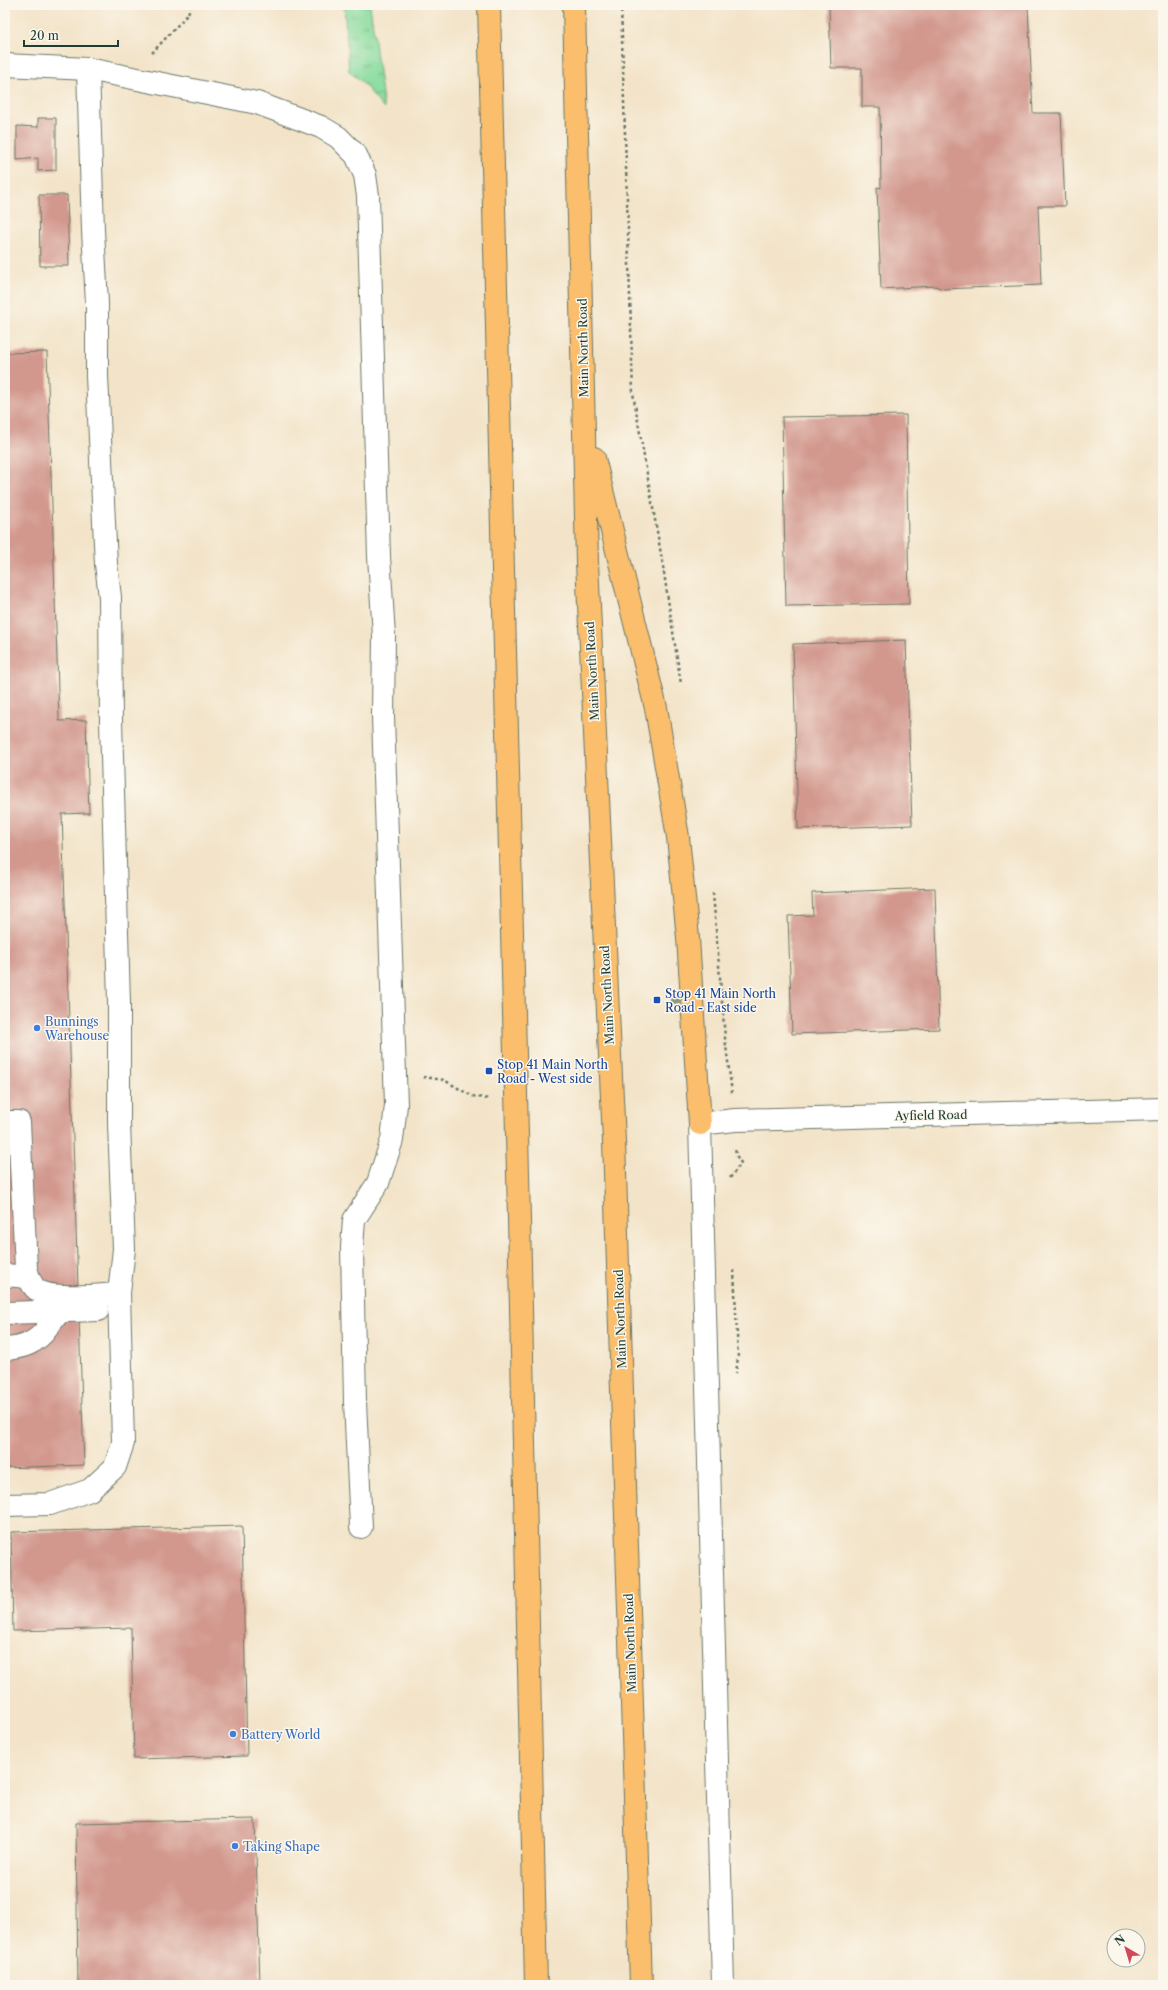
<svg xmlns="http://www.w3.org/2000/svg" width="1168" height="1990" viewBox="0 0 1168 1990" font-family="'Libre Caslon Text',serif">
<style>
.grass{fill:url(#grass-tufts);stroke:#538c68}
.building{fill:#d2978d}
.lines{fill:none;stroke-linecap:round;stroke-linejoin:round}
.minor-casing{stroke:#697768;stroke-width:24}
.highway-casing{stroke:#697768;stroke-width:24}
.path{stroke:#697768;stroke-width:2.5;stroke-dasharray:3 3;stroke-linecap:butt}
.minor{stroke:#fff;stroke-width:22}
.highway{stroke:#fabe6d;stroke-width:22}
.tree{fill:#8a9a83}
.transit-dot{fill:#1a4fb4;stroke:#fbf7ec;stroke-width:1.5}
.shop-dot{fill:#3f7fe0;stroke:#fbf7ec;stroke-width:1.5}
.labels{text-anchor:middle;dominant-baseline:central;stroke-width:3;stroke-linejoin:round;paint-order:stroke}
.street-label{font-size:12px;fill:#1f3d34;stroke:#fbf7ec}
.transit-label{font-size:12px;fill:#164399;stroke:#fbf7ec;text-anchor:start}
.shop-label{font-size:12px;fill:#366cbe;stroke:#fbf7ec;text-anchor:start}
</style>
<defs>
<pattern id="grass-tufts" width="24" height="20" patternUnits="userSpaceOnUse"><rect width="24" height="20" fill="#87db9d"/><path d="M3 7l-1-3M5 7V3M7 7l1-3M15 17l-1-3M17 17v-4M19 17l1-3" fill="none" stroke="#6eb381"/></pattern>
</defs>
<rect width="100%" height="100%" fill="#fbf7ec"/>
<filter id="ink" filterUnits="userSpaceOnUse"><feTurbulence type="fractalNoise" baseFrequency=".025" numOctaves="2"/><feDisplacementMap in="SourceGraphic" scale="8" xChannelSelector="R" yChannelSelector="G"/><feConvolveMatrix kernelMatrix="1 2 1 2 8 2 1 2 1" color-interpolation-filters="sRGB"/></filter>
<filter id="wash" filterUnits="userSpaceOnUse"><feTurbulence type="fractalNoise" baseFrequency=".012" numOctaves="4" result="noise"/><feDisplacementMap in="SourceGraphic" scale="16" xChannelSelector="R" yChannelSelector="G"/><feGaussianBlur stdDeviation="0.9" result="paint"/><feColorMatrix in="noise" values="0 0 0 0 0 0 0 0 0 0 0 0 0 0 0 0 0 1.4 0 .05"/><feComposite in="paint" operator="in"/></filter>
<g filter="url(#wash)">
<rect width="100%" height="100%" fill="#f3e4c9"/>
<polygon class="grass" points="344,5 370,5 384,109 362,82 349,71"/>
<g id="blocks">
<g class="building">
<polygon points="829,5 1028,5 1033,113 1061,113 1065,206 1038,206 1041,285 943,289 935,286 881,289 877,187 881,188 880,107 862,107 862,68 831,68"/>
<polygon points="38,118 56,118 56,170 38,171 38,158 17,160 17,126 38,127"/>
<polygon points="39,195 67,195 69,266 40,266"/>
<polygon points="47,352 59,721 86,720 89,813 62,814 84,1465 5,1468 5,353"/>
<polygon points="906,415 909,604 786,606 782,417"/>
<polygon points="906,640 912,825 798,829 793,644"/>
<polygon points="935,888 939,1029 792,1034 788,916 813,915 812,893"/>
<polygon points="242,1526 247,1756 134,1759 131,1628 13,1631 11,1532"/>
<polygon points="255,1819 260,1985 78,1985 76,1823"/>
</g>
</g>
</g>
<g filter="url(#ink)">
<use href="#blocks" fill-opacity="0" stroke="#697768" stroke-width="1"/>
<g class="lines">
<g class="minor-casing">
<g id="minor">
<polyline points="5,65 88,69 257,103 321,127 338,137 356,155 365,175 368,196 379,556 384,636 383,716 396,1105 392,1140 378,1183 354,1220 352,1247 355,1402 361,1527"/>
<path d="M5,1122H19L26,1268C28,1275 31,1287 39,1291C52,1299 104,1296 119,1293"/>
<polyline points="5,1275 28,1277"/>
<polyline points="5,1313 98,1310"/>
<path d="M5,1349C23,1348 37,1343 48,1327C53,1320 54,1316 62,1311"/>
<polyline points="5,1505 50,1504 90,1490 115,1467 123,1443 119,1293 124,1249 119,1124 119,1002 111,721 110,597 106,564 97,376 97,303 93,230 88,69"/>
<polyline points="723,1985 700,1124 735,1120 1163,1109"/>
</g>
</g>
<g class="highway-casing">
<g id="highway">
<polyline points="489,5 518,1174 536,1985"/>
<polyline points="574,5 587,562 614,1141 641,1985"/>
<polyline points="594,458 656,708 678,837 688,938 700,1124"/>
</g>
</g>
<g class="path">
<polyline points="621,5 633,393 662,560 681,684"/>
<polyline points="152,53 187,15 192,5"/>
<polyline points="713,893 725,1038 732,1093"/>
<polyline points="423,1077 444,1080 472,1096 489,1099"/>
<polyline points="730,1178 741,1163 736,1155 735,1148"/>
<polyline points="734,1270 738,1357 736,1373"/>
</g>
<use href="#minor" class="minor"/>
<use href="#highway" class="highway"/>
</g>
<circle class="tree" cx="676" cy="998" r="6"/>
</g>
<g class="transit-dot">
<rect x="653" y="996" width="8" height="8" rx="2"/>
<rect x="485" y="1067" width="8" height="8" rx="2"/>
</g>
<g class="shop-dot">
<circle cx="37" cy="1028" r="4"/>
<circle cx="233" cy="1734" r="4"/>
<circle cx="235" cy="1846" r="4"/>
</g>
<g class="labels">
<g class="street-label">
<text transform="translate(583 348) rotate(-91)">Main North Road</text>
<text transform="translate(592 671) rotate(-93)">Main North Road</text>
<text transform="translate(607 995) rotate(-93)">Main North Road</text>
<text transform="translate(931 1115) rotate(-1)">Ayfield Road</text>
<text transform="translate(620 1319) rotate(-92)">Main North Road</text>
<text transform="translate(630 1643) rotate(-92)">Main North Road</text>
</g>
<g class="transit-label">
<text x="665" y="993">Stop 41 Main North<tspan x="665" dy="14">Road - East side</tspan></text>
<text x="497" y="1064">Stop 41 Main North<tspan x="497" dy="14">Road - West side</tspan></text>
</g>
<g class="shop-label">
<text x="45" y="1021">Bunnings<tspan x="45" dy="14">Warehouse</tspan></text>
<text x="241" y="1734">Battery World</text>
<text x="243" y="1846">Taking Shape</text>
</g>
</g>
<rect width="1168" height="1990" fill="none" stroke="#fbf7ec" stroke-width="20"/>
<g transform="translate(1126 1948) rotate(322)"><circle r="19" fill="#fbf7ec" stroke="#a3ada2"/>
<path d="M0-3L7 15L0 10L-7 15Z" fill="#d1495b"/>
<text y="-6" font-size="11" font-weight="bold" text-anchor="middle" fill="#1f3d34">N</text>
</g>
<path d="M24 40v6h94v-6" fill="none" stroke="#1f3d34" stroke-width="2"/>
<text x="30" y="40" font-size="12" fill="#1f3d34" stroke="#fbf7ec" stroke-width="3" paint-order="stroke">20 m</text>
</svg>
